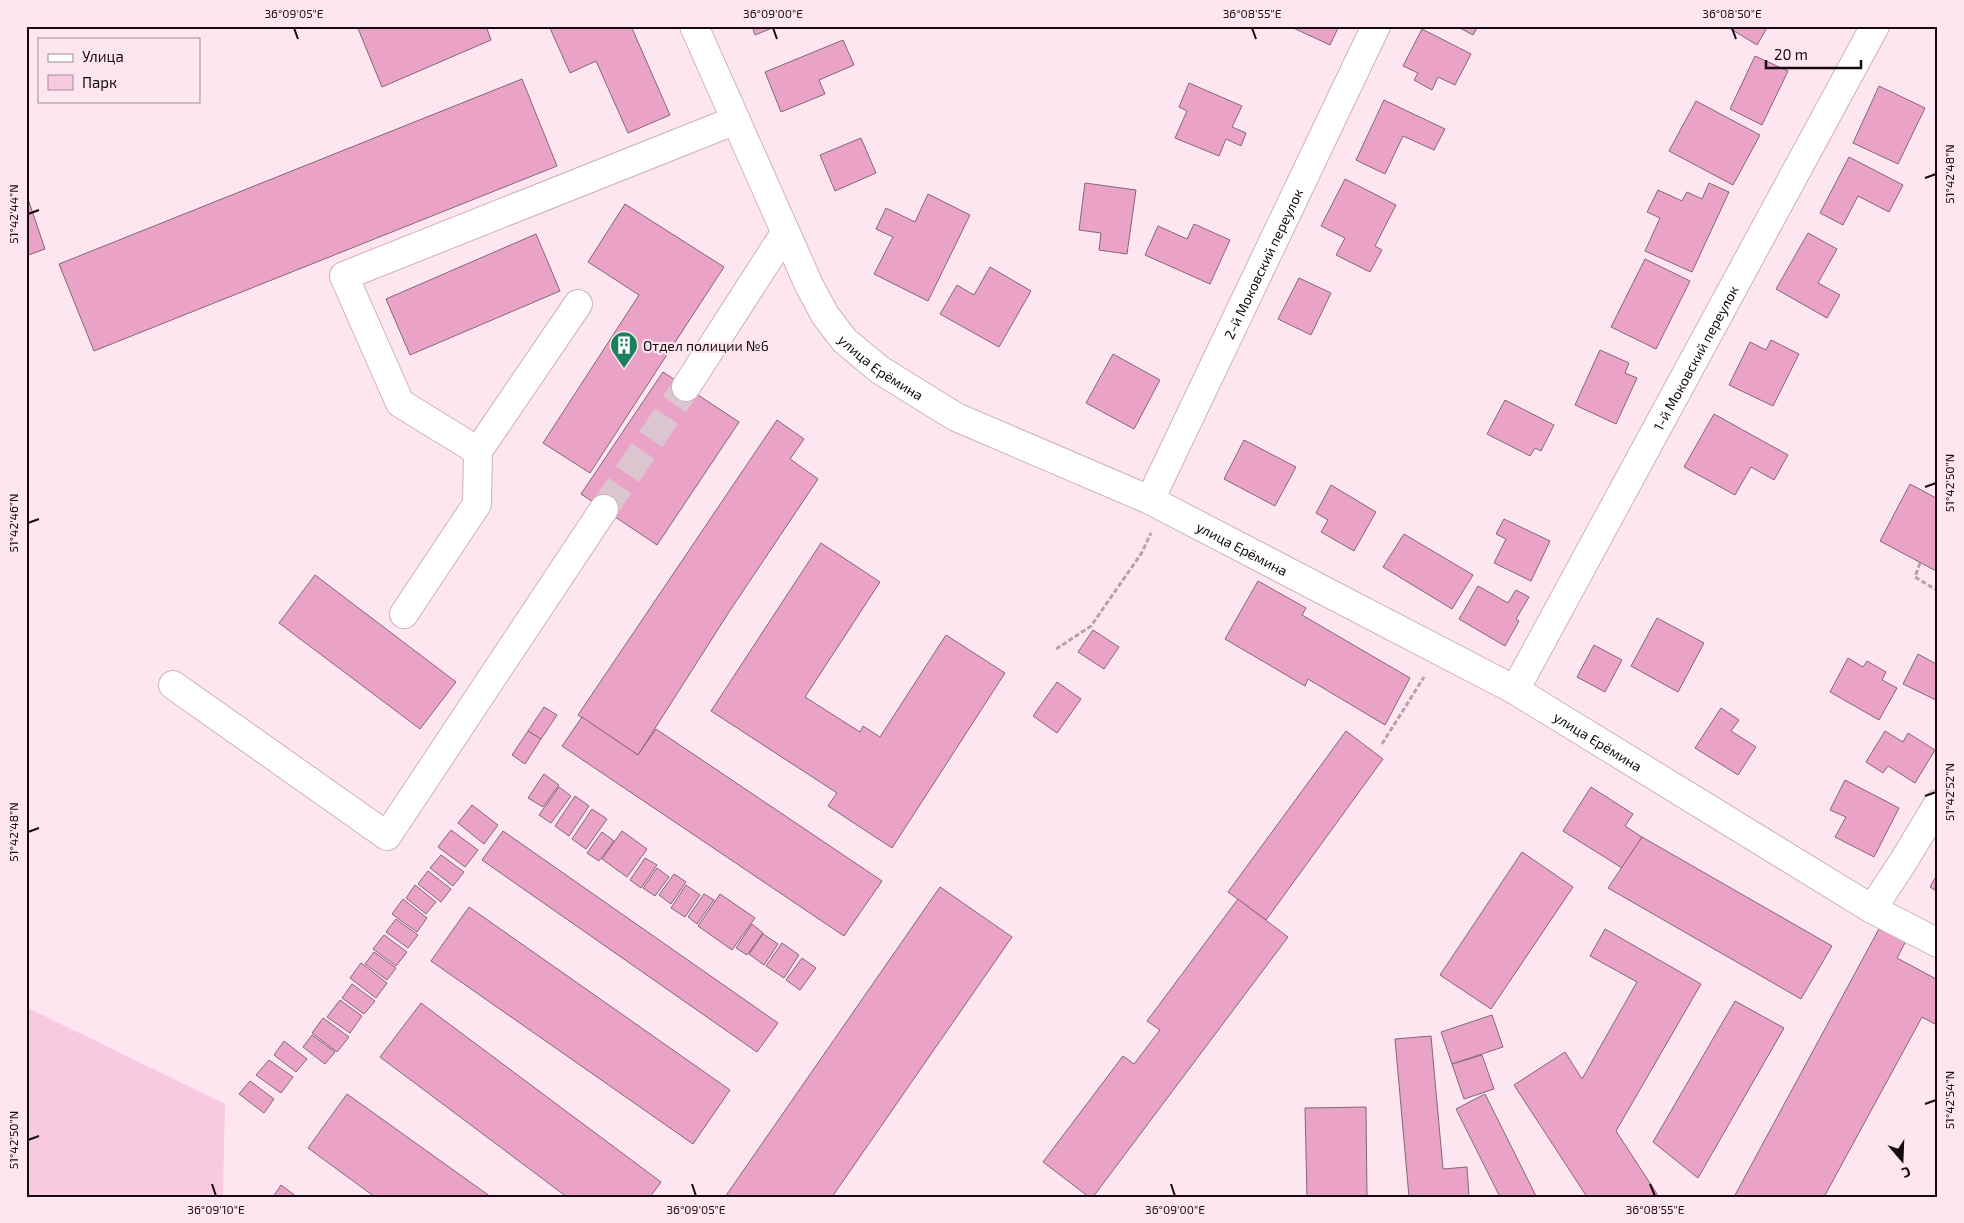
<svg xmlns="http://www.w3.org/2000/svg" width="1964" height="1223" viewBox="0 0 1964 1223" font-family="'Exo 2',sans-serif">
<style>
.green{fill:#f9c9e0}
.building{fill:#eba2c7;stroke:#826874}
.lines{fill:none;stroke-linecap:round;stroke-linejoin:round}
.minor-tunnel{stroke:#dbc5cf;stroke-width:28;stroke-dasharray:28 14;stroke-linecap:butt}
.minor-casing{stroke:#cdb0be;stroke-width:30}
.path{stroke:#b6a2ab;stroke-width:3;stroke-dasharray:5 2.5;stroke-linecap:butt}
.minor{stroke:#fff;stroke-width:28}
.ticks{fill:none;stroke:#140a0f;stroke-width:2}
.labels{text-anchor:middle;dominant-baseline:central;stroke-width:4.5;stroke-linejoin:round;paint-order:stroke}
.street-label{font-size:14px;fill:#140a0f;stroke:#fee6f1}
.poi-label{font-size:14px;fill:#140a0f;stroke:#fee6f1;text-anchor:start}
.neatline{fill:none;stroke:#140a0f;stroke-width:2}
.ticks-label{font-size:12px;text-anchor:middle;fill:#140a0f}
</style>
<rect width="100%" height="100%" fill="#fee6f1"/>
<polygon class="green" points="26,1007 225,1104 223,1197 26,1197"/>
<g class="building">
<polygon points="357,26 486,26 491,40 382,87"/>
<polygon points="549,26 631,26 670,115 628,133 596,61 570,73"/>
<polygon points="752,26 777,26 755,35"/>
<polygon points="1289,26 1339,26 1330,45"/>
<polygon points="1456,26 1478,26 1473,35"/>
<polygon points="1726,26 1768,26 1757,45"/>
<polygon points="1422,29 1471,54 1455,85 1438,77 1432,90 1414,80 1418,73 1403,66"/>
<polygon points="843,40 854,65 819,80 825,94 781,112 765,72"/>
<polygon points="1755,56 1788,71 1762,125 1730,109"/>
<polygon points="522,79 557,166 94,351 59,264"/>
<polygon points="1189,83 1242,106 1232,127 1246,133 1241,146 1226,139 1219,156 1175,138 1187,111 1179,107"/>
<polygon points="1879,86 1925,108 1898,164 1853,143"/>
<polygon points="1384,100 1445,129 1434,150 1403,136 1385,174 1356,160"/>
<polygon points="1696,101 1760,135 1733,185 1669,151"/>
<polygon points="861,138 876,173 835,191 820,155"/>
<polygon points="1849,157 1903,185 1889,212 1858,196 1843,225 1820,213"/>
<polygon points="1345,179 1396,205 1375,246 1382,250 1370,272 1336,255 1345,238 1321,226"/>
<polygon points="1085,183 1136,190 1127,254 1099,250 1101,233 1079,230"/>
<polygon points="1709,183 1729,192 1692,272 1645,251 1660,218 1647,212 1658,190 1682,201 1687,192 1702,199"/>
<polygon points="26,193 45,249 26,256"/>
<polygon points="928,194 970,215 928,301 874,274 893,237 876,229 886,208 915,222"/>
<polygon points="625,204 724,267 590,473 543,443 639,295 588,262"/>
<polygon points="1194,224 1230,240 1210,284 1145,255 1158,226 1187,239"/>
<polygon points="1808,233 1837,249 1818,283 1840,295 1827,318 1776,289"/>
<polygon points="536,234 560,291 410,355 386,299"/>
<polygon points="1645,259 1690,281 1656,349 1611,327"/>
<polygon points="990,267 1031,291 999,347 940,314 957,285 974,295"/>
<polygon points="1299,278 1331,293 1311,335 1278,319"/>
<polygon points="1771,340 1799,354 1773,406 1729,385 1750,342 1766,350"/>
<polygon points="1600,350 1629,363 1625,373 1637,378 1616,424 1575,405"/>
<polygon points="1113,354 1160,380 1134,429 1086,403"/>
<polygon points="663,372 739,422 657,545 581,494"/>
<polygon points="1505,400 1554,425 1541,451 1535,448 1530,456 1487,434"/>
<polygon points="1714,414 1788,455 1774,480 1751,467 1735,495 1684,467"/>
<polygon points="777,420 804,439 790,459 818,479 729,612 638,755 578,715"/>
<polygon points="1244,440 1296,467 1275,506 1224,479"/>
<polygon points="1910,484 1938,499 1938,572 1880,541"/>
<polygon points="1331,485 1376,512 1354,551 1321,532 1328,520 1316,513"/>
<polygon points="1504,519 1550,541 1531,581 1494,563 1506,539 1496,534"/>
<polygon points="1404,534 1473,575 1452,609 1383,567"/>
<polygon points="821,543 880,582 805,697 860,732 863,726 880,737 946,635 1005,673 892,848 828,806 837,793 711,711"/>
<polygon points="315,575 456,682 420,729 279,623"/>
<polygon points="1258,581 1306,608 1302,615 1410,678 1385,725 1308,679 1305,686 1225,639"/>
<polygon points="1478,586 1508,603 1516,590 1529,597 1516,619 1519,621 1505,646 1459,619"/>
<polygon points="1657,618 1704,643 1678,692 1631,666"/>
<polygon points="1093,630 1119,647 1104,669 1078,652"/>
<polygon points="1594,645 1622,660 1605,692 1577,677"/>
<polygon points="1918,654 1938,665 1938,696 1936,700 1903,684"/>
<polygon points="1848,658 1863,667 1867,661 1886,672 1882,680 1897,688 1879,720 1830,692"/>
<polygon points="1057,682 1081,699 1057,733 1033,716"/>
<polygon points="544,707 557,715 541,739 528,731"/>
<polygon points="1721,708 1739,720 1731,731 1756,747 1738,775 1695,748"/>
<polygon points="582,717 638,755 656,729 882,881 844,936 562,746"/>
<polygon points="528,731 541,739 525,764 512,755"/>
<polygon points="1346,731 1383,759 1266,920 1228,892"/>
<polygon points="1885,731 1903,742 1908,733 1935,750 1915,783 1888,766 1883,773 1866,762"/>
<polygon points="544,774 559,785 543,807 528,798"/>
<polygon points="1845,780 1899,808 1874,857 1835,837 1846,817 1830,810"/>
<polygon points="559,787 571,796 551,823 539,815"/>
<polygon points="1591,787 1633,814 1625,826 1642,837 1622,868 1563,831"/>
<polygon points="575,796 589,806 569,836 555,826"/>
<polygon points="472,805 498,825 484,844 458,823"/>
<polygon points="592,809 607,819 586,849 572,839"/>
<polygon points="451,830 478,850 465,867 438,847"/>
<polygon points="503,831 778,1023 757,1052 482,860"/>
<polygon points="622,831 647,849 627,877 602,859"/>
<polygon points="602,832 614,841 599,861 587,853"/>
<polygon points="1642,837 1832,946 1801,999 1608,888"/>
<polygon points="1522,852 1573,887 1491,1009 1440,975"/>
<polygon points="441,855 464,872 453,886 430,868"/>
<polygon points="645,858 657,865 641,888 630,880"/>
<polygon points="657,868 669,877 655,896 643,888"/>
<polygon points="428,871 451,889 441,902 418,884"/>
<polygon points="1938,873 1938,892 1930,887"/>
<polygon points="674,874 686,882 671,904 659,895"/>
<polygon points="415,885 436,902 426,914 406,898"/>
<polygon points="686,885 700,895 685,917 671,908"/>
<polygon points="940,887 1012,937 832,1197 725,1197"/>
<polygon points="704,894 714,900 697,924 688,917"/>
<polygon points="720,894 755,918 732,950 698,926"/>
<polygon points="403,899 427,918 417,932 392,914"/>
<polygon points="1238,899 1288,937 1093,1197 1089,1197 1043,1162 1123,1056 1134,1064 1160,1030 1147,1021"/>
<polygon points="469,907 730,1090 693,1144 431,961"/>
<polygon points="396,919 418,935 408,948 386,932"/>
<polygon points="752,924 763,933 747,955 736,948"/>
<polygon points="1880,927 1906,941 1897,958 1938,980 1938,1019 1935,1024 1922,1017 1824,1197 1734,1197"/>
<polygon points="1605,929 1701,984 1616,1131 1659,1197 1587,1197 1514,1085 1565,1052 1582,1079 1637,982 1590,956"/>
<polygon points="763,934 778,944 764,965 749,954"/>
<polygon points="384,935 407,952 396,966 373,949"/>
<polygon points="782,943 799,955 784,978 766,966"/>
<polygon points="374,952 396,968 387,980 365,964"/>
<polygon points="802,958 816,968 800,990 786,980"/>
<polygon points="361,963 387,983 376,998 350,978"/>
<polygon points="352,984 375,1001 364,1014 342,998"/>
<polygon points="340,1000 362,1016 350,1033 327,1017"/>
<polygon points="1735,1001 1784,1028 1698,1178 1653,1142"/>
<polygon points="421,1003 661,1182 650,1197 567,1197 380,1057"/>
<polygon points="1492,1015 1503,1047 1452,1064 1441,1032"/>
<polygon points="323,1018 349,1037 337,1052 312,1033"/>
<polygon points="312,1035 335,1052 325,1064 303,1047"/>
<polygon points="1431,1036 1443,1169 1467,1167 1469,1197 1409,1197 1395,1039"/>
<polygon points="284,1041 307,1059 296,1072 274,1055"/>
<polygon points="1482,1055 1494,1089 1464,1099 1452,1064"/>
<polygon points="269,1060 293,1077 281,1093 256,1075"/>
<polygon points="250,1081 274,1099 264,1113 239,1094"/>
<polygon points="347,1094 491,1197 375,1197 308,1148"/>
<polygon points="1485,1094 1536,1196 1537,1197 1500,1197 1456,1109"/>
<polygon points="1366,1107 1367,1197 1307,1197 1305,1108"/>
<polygon points="281,1185 297,1197 273,1197"/>
</g>
<g class="lines">
<polyline class="minor-tunnel" points="604,509 686,387"/>
<g class="minor-casing">
<g id="minor">
<path id="s1" d="M694,26L809,285L825,315L845,341L880,370L956,417L1150,500L1515,690L1872,909L1938,943"/>
<polyline points="578,304 478,451 400,403 344,276 736,120"/>
<polyline points="686,387 785,233"/>
<path id="s2" d="M1150,500L1376,26"/>
<polyline points="404,614 477,504 478,451"/>
<polyline points="173,685 387,836 604,509"/>
<path id="s3" d="M1515,690L1875,26"/>
<polyline points="1872,909 1903,862 1938,804"/>
</g>
</g>
<g class="path">
<polyline points="1920,563 1915,577 1938,591"/>
<polyline points="1056,649 1091,626 1141,554 1151,533"/>
<polyline points="1382,744 1424,677"/>
</g>
<use href="#minor" class="minor"/>
</g>
<path class="ticks" d="M294,28L298,39M773,28L777,39M1252,28L1256,39M1732,28L1736,39M1925,178L1936,174M28,214L39,210M1925,487L1936,483M28,523L39,519M1925,796L1936,792M28,832L39,828M1925,1104L1936,1100M28,1140L39,1136M212,1184L216,1196M692,1184L696,1196M1171,1184L1175,1196M1650,1184L1655,1196"/>
<defs>
<g id="building-pin" transform="scale(1.4375)"><path d="M0 17L-7.5 6A9.5 9.5 0 1 1 7.5 6Z" fill="#19815c" stroke="#fee6f1"/><path d="M-4-6H4V6H1V3H-1V6H-4ZM-2.5-4.3h1.7v1.8h-1.7ZM.8-4.3h1.7v1.8H.8ZM-2.5-1h1.7V.8h-1.7ZM.8-1h1.7V.8H.8Z" fill="#fff"/></g>
</defs>
<g fill-rule="evenodd">
<use href="#building-pin" x="624" y="345"/>
</g>
<g class="labels">
<g class="street-label">
<text stroke="none"><textPath href="#s2" startOffset="262">2-й Моковский переулок</textPath></text>
<text stroke="none"><textPath href="#s3" startOffset="378">1-й Моковский переулок</textPath></text>
<text stroke="none"><textPath href="#s1" startOffset="395">улица Ерёмина</textPath></text>
<text stroke="none"><textPath href="#s1" startOffset="800">улица Ерёмина</textPath></text>
<text stroke="none"><textPath href="#s1" startOffset="1205">улица Ерёмина</textPath></text>
</g>
<g class="poi-label">
<text x="643" y="345">Отдел полиции №6</text>
</g>
</g>
<rect width="1964" height="1223" fill="none" stroke="#fee6f1" stroke-width="55"/>
<rect x="38" y="38" width="162" height="65" fill="#fee6f1" stroke="#a08e97"/>
<rect x="48" y="54" width="25" height="8" fill="#ffffff" stroke="#a08e97"/>
<text x="82" y="62" font-size="15" fill="#140a0f">Улица</text>
<rect x="48" y="75" width="25" height="15" fill="#f9c9e0" stroke="#a08e97"/>
<text x="82" y="88" font-size="15" fill="#140a0f">Парк</text>
<g transform="translate(1902 1160) rotate(161)" stroke="#fee6f1" stroke-width="4" paint-order="stroke">
<path d="M0-4L9 19L0 12L-9 19Z" fill="#140a0f"/>
<text y="-8" font-size="14" font-weight="bold" text-anchor="middle" fill="#140a0f">С</text>
</g>
<path d="M1766 60v8h95v-8" fill="none" stroke="#140a0f" stroke-width="2.5"/>
<text x="1774" y="60" font-size="15" fill="#140a0f" stroke="#fee6f1" stroke-width="4" paint-order="stroke">20 m</text>
<rect x="28" y="28" width="1908" height="1168" class="neatline"/>
<g class="ticks-label">
<text x="294" y="18">36°09'05"E</text>
<text x="773" y="18">36°09'00"E</text>
<text x="1252" y="18">36°08'55"E</text>
<text x="1732" y="18">36°08'50"E</text>
<text transform="translate(1950 174) rotate(-90)" y="4">51°42'48"N</text>
<text transform="translate(14 214) rotate(-90)" y="4">51°42'44"N</text>
<text transform="translate(1950 483) rotate(-90)" y="4">51°42'50"N</text>
<text transform="translate(14 523) rotate(-90)" y="4">51°42'46"N</text>
<text transform="translate(1950 792) rotate(-90)" y="4">51°42'52"N</text>
<text transform="translate(14 832) rotate(-90)" y="4">51°42'48"N</text>
<text transform="translate(1950 1100) rotate(-90)" y="4">51°42'54"N</text>
<text transform="translate(14 1140) rotate(-90)" y="4">51°42'50"N</text>
<text x="216" y="1214">36°09'10"E</text>
<text x="696" y="1214">36°09'05"E</text>
<text x="1175" y="1214">36°09'00"E</text>
<text x="1655" y="1214">36°08'55"E</text>
</g>
</svg>
